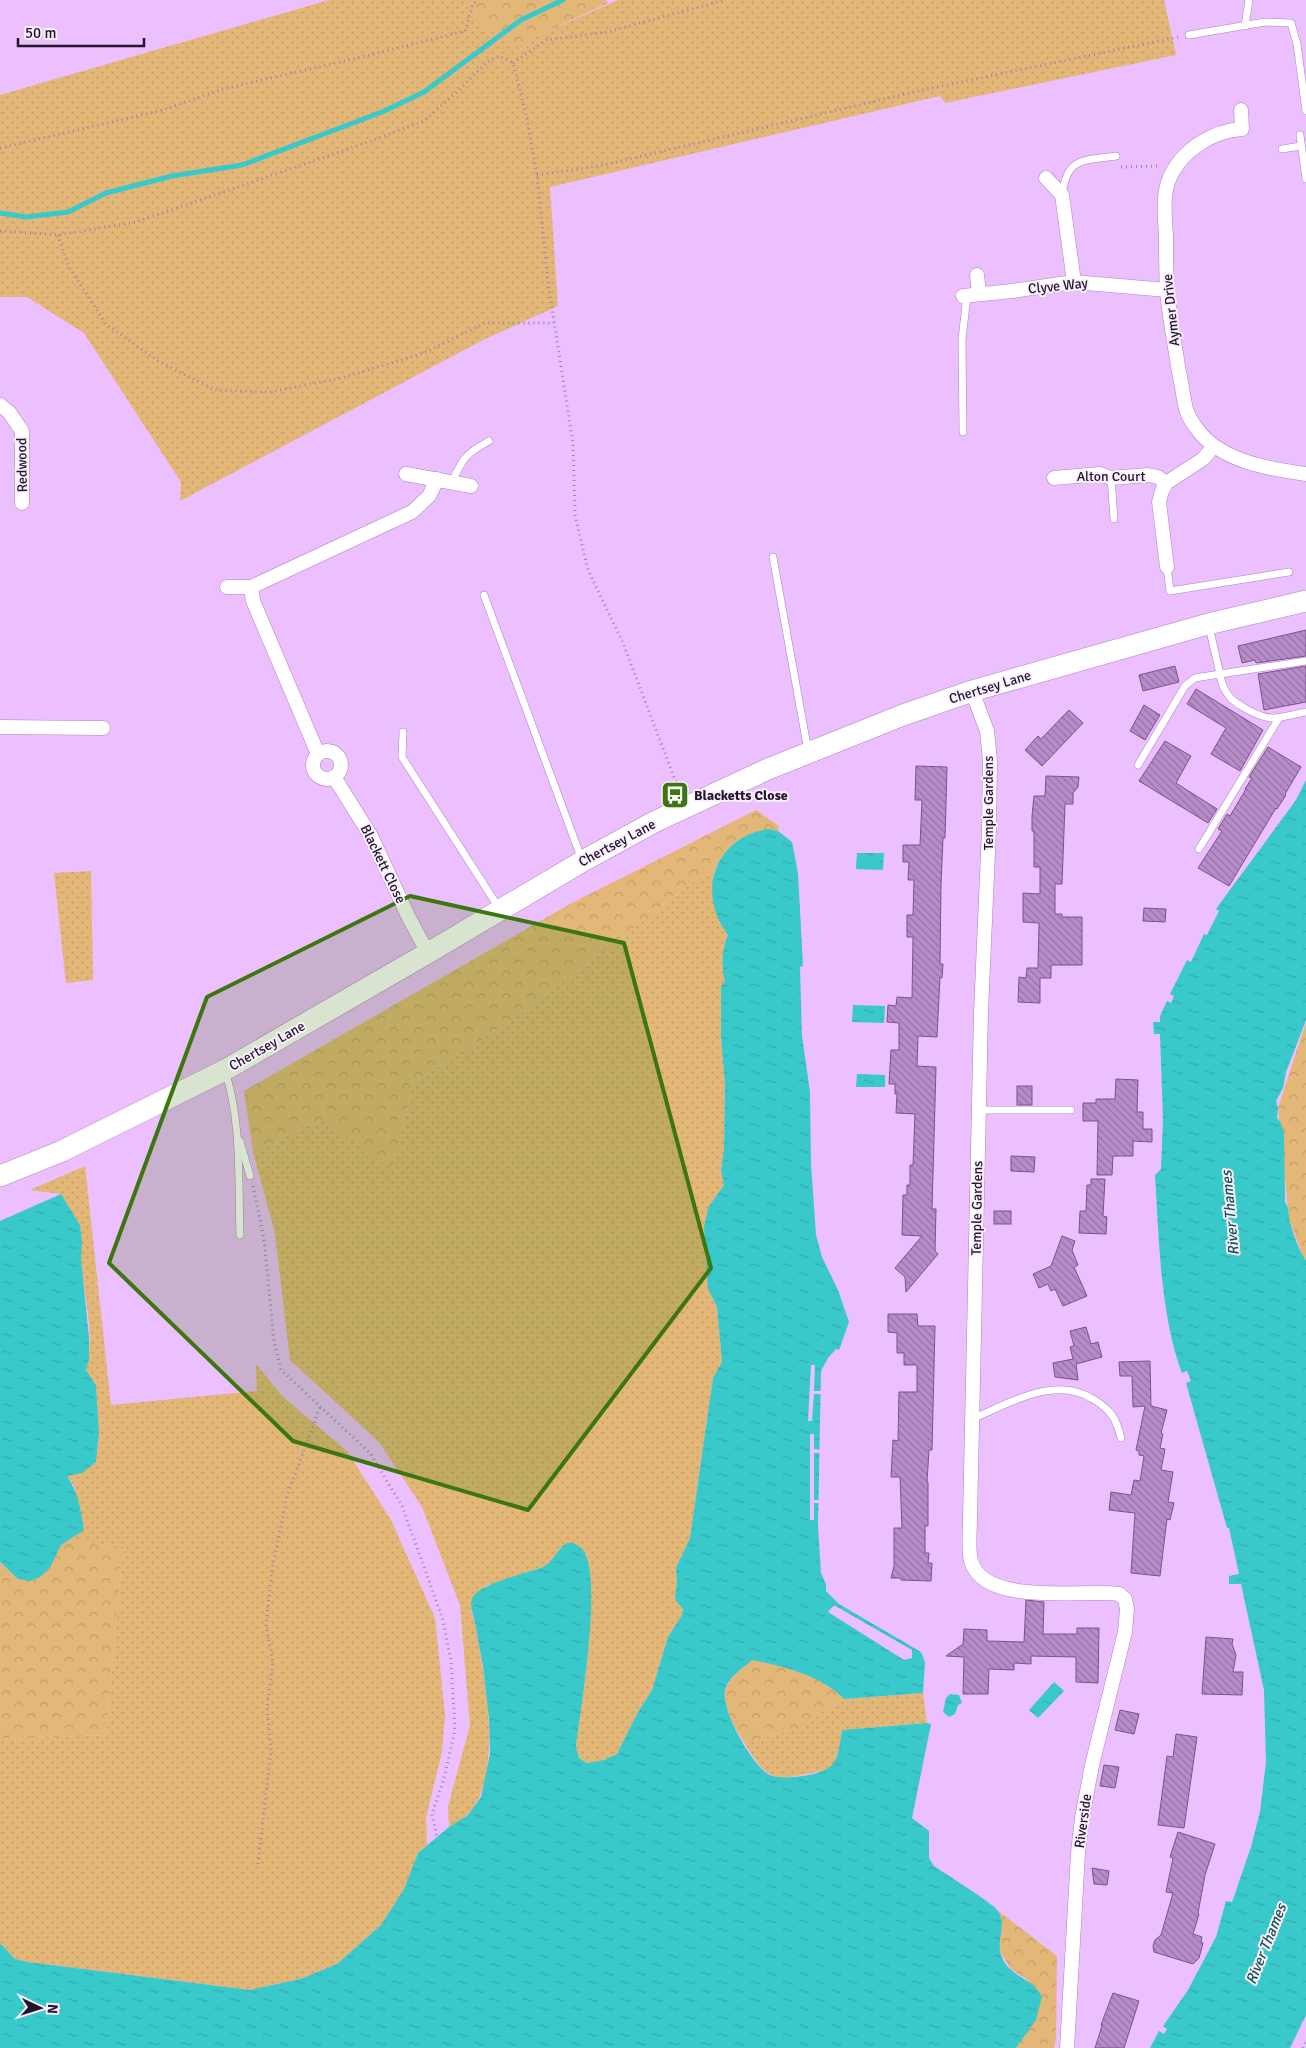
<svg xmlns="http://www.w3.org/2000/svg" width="1306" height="2048" viewBox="0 0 1306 2048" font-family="Signika,sans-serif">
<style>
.grass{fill:url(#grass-dots)}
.forest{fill:url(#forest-crowns)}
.water{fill:url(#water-ripples)}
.pier{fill:#ecbffe}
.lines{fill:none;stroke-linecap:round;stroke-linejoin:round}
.stream{stroke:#39c9ca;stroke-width:5}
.building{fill:url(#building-back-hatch);stroke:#7b538b}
.service-casing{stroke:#ad82be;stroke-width:8}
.minor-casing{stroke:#ad82be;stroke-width:15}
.primary-casing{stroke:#ad82be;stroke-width:22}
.path{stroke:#a280b0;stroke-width:3;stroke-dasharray:1 4;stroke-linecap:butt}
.service{stroke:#fff;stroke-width:7}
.minor{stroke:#fff;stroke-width:14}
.primary{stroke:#fff;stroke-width:21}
.marked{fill:#3b770e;fill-opacity:0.2;stroke:#3b770e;stroke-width:4;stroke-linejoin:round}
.labels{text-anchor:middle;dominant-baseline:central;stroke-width:4;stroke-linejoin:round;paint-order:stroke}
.street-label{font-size:14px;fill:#25152c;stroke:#f9f0fd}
.poi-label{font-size:14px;font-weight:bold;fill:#25152c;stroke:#f9f0fd;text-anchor:start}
.water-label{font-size:15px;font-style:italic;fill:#155051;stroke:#f9f0fd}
</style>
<defs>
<pattern id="grass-dots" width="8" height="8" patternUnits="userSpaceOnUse" patternTransform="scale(1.25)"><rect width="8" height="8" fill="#e3b777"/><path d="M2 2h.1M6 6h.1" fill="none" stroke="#c39c67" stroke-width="1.8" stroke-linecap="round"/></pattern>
<pattern id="forest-crowns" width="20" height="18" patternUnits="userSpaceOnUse" patternTransform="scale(1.25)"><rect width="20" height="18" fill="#e3b777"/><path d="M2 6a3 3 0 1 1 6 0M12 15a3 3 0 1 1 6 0" fill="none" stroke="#c39c67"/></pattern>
<pattern id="water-ripples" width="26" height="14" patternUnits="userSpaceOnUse" patternTransform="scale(1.25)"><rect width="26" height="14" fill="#39c9ca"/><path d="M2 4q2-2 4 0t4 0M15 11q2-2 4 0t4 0" fill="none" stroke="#32acae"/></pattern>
<pattern id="building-back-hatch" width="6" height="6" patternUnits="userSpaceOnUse" patternTransform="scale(1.25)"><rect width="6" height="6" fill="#b78dc9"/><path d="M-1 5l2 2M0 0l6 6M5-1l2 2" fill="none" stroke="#9572a3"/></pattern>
</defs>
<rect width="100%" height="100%" fill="#ecbffe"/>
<g class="grass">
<polygon points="329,0 462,0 485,27 522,49 537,36 618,0 1164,0 1176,55 945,103 940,96 550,187 558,306 483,340 180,501 181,482 84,333 27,297 0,297 0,95"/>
<polygon points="91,871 93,980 66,983 54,873"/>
<path d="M714,873C710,892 716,920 728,935C722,947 721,969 725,982L721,1037L725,1085L724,1148L721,1171L724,1185L709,1206L708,1289L717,1307L722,1362L713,1378L690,1538L676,1568L677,1582L675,1596L676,1601L683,1609L682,1615L668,1637L652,1690L638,1712L617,1754L604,1760L587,1763L579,1758L576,1747C584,1683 597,1619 587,1555L562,1547L546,1566L486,1586L471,1611L474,1618C483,1667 506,1775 468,1814C464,1820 455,1823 449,1827L448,1806L470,1726L460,1605L422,1507L379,1442L290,1360L275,1233L253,1152L323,1119L392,1169L414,1082L511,1021L701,876Z"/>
<path d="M85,1166L111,1405L257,1391L256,1364L283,1397L347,1451L391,1520L435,1618L445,1715L442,1752L426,1818L427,1845L418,1853L404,1889L381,1925L337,1964L300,1979L250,1990L28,1962L15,1959L0,1943V1739L106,1735L123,1548L68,1539L84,1529L74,1486L67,1476L96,1462L99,1433L96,1385L86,1370C96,1334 83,1294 81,1258C80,1248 82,1238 80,1227C78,1220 65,1202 61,1194L30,1190Z"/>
<path d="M923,1693L927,1723L842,1730C840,1742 839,1759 830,1767C824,1772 814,1772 807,1774C769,1782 764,1775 745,1744L793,1729L844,1699Z"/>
</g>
<g class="forest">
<polygon points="462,0 606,0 608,3 537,36 522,49 485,27"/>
<path d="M756,810L779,826L778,831C750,826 723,847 714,873L701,876L511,1021L414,1082L392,1170L323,1119L253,1152L244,1091L570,904Z"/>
<polygon points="1306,1022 1306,1265 1289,1219 1278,1108"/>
<polygon points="68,1539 123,1547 106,1735 0,1739 0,1562 18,1579 50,1568 61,1545"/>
<path d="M752,1660C783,1666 822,1676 844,1699L793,1729L745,1744C737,1731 720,1705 726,1689C729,1677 743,1667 752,1660Z"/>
<polygon points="997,1910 1057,1956 1056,2038 1054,2048 1016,2048 1018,2045 1028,1980 1011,1969 1000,1952 999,1946 1002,1926"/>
</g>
<g class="water">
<path d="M1306,780V1020L1286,1072L1283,1088L1276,1101L1278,1108L1277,1118L1281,1123L1284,1133L1285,1202C1290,1209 1288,1214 1290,1222C1294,1236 1298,1248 1306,1261V2015L1290,2048H1150L1159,2031L1164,2034L1167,2029L1163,2026L1188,1990L1216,1937L1226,1901L1232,1902L1251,1847L1260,1812L1266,1762L1264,1690L1241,1584H1229V1576L1239,1574L1229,1528H1227L1186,1383L1191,1381L1187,1371L1182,1373C1160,1315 1159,1237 1155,1175L1161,1169L1163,1120L1160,1034H1154L1153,1022H1160V1016L1167,1001L1171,1003L1174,996L1170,994L1187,960L1191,962L1204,934L1207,935L1219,911L1216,909L1221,902L1296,800Z"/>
<path d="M768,829L778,831L792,842L798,873L803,966L800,967L802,1036L810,1092L811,1164L816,1235L822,1257L838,1290L849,1322L839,1350L836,1349L828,1358L821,1371L818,1526L821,1573L826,1584V1591L839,1604L921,1652L925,1662L923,1693L844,1699C822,1676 783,1666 752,1660C743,1668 727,1678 725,1691C721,1710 752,1765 768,1774C779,1781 821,1776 831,1766C839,1758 840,1742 842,1730L927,1723L931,1724L912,1818L929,1831V1858L934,1866C944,1873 994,1904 998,1911C1010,1930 988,1947 1010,1969C1021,1979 1035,1982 1042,1997L1036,2020L1016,2048H0V1943L15,1959L28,1962L250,1990L300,1979L337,1964L381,1925L404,1889L418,1853L449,1827L468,1815L481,1797L490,1754L489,1719L483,1666L474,1618C472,1612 470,1605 472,1599C477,1584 528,1573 543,1567C557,1561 562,1531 581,1548C605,1568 580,1713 576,1747L579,1758L587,1763L604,1760L617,1754L638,1712L652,1690L668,1637L682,1615L683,1609L676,1601L675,1596L677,1582L676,1568L690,1538L713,1378L722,1362L717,1307L708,1289L704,1226L709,1206L724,1185L721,1171L724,1148L725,1085L721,1037V986L725,982C721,969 722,947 728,935C696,893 714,838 768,829Z"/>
<polygon points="857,853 884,853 883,870 856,869"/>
<polygon points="853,1005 885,1006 884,1023 852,1022"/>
<polygon points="857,1074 885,1075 885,1087 856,1087"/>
<path d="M61,1194L80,1225L82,1241L81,1258L89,1338V1359L86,1370L96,1385L99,1433L96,1462L82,1473L67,1476C78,1492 81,1510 84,1530L61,1545L50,1568L40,1577L30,1581L18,1579L0,1562V1221Z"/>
<polygon points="1054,1682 1064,1691 1038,1718 1029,1710"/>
<polygon points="950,1694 959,1695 962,1703 958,1705 955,1714 949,1717 943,1712 946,1698"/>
</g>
<g class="pier">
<polygon points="811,1365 815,1365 814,1391 822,1391 822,1394 814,1394 812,1421 808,1421"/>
<polygon points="810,1434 814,1434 814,1449 822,1450 822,1453 814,1453 814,1500 821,1500 821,1503 814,1503 814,1520 810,1520"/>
<polygon points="834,1605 912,1650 912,1658 904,1660 828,1612"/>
</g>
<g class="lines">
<polyline class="stream" points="0,213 26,217 68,212 106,193 172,176 242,165 382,112 424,92 521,20 563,0"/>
</g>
<g class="building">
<polygon points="1306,630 1306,656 1256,663 1255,660 1242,663 1238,646"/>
<polygon points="1175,666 1179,682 1143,691 1139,675"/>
<polygon points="1306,666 1306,702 1264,710 1258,674"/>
<polygon points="1196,689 1263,730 1240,771 1211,754 1226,728 1187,704"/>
<polygon points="1144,705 1160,715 1145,740 1130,731"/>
<polygon points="1069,710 1083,723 1042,766 1025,750 1038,736 1041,739"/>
<polygon points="1165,741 1191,756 1176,783 1217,809 1208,823 1139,781"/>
<polygon points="1268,747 1301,767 1285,794 1286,795 1277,809 1276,808 1229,886 1198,868 1222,831 1218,829 1227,814 1230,816 1246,789 1245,789 1252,778 1249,777"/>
<polygon points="916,766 947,767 945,838 943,838 941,885 940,964 943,964 942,978 940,977 937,1037 918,1036 917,1066 936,1067 932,1209 936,1209 935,1251 938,1254 906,1292 905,1277 895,1268 922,1236 902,1235 903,1195 907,1195 907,1185 910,1185 910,1165 913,1165 915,1114 896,1113 897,1094 895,1094 895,1084 889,1084 891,1050 899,1050 899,1023 887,1022 888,1005 896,1006 897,997 912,998 913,937 907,937 907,915 913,915 914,880 908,880 909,862 903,862 903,845 920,845 922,800 915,800"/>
<polygon points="1046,776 1079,777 1078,787 1073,793 1073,804 1065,804 1062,884 1055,884 1055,914 1062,914 1062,917 1082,917 1082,965 1051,965 1051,978 1040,978 1040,1003 1018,1002 1019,977 1026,978 1027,968 1038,968 1039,923 1023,922 1023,893 1040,894 1040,867 1034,867 1034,831 1032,831 1032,816 1034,796 1045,796"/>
<polygon points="1144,908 1166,909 1165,922 1143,921"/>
<polygon points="1116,1079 1138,1080 1137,1112 1143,1112 1143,1129 1152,1129 1152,1142 1133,1141 1133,1156 1113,1156 1112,1175 1097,1175 1098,1121 1083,1121 1083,1103 1096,1103 1096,1099 1115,1099"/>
<rect x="1017" y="1086" width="15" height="19"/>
<polygon points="1011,1156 1035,1157 1034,1172 1011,1171"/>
<polygon points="1091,1179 1105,1179 1103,1216 1107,1217 1106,1234 1079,1233 1080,1211 1086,1211 1087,1185 1091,1185"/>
<rect x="994" y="1211" width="17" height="13"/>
<polygon points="1062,1236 1075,1241 1072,1250 1078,1265 1074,1267 1087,1296 1063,1306 1055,1289 1051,1291 1048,1284 1039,1288 1033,1274 1051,1266"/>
<polygon points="888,1314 917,1314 918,1326 935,1326 932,1450 929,1450 927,1482 928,1482 928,1526 925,1526 925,1553 929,1553 928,1563 932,1563 931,1581 901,1580 900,1578 891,1578 894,1566 894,1528 902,1528 900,1477 891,1477 893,1440 898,1441 899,1392 917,1392 917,1365 904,1365 904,1353 897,1353 897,1333 888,1332"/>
<polygon points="1086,1327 1091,1344 1098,1342 1102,1357 1076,1364 1078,1380 1055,1377 1053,1363 1073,1359 1070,1347 1074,1346 1070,1331"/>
<polygon points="1150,1361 1151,1406 1167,1410 1161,1433 1163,1434 1160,1448 1165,1449 1161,1470 1173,1472 1168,1502 1174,1503 1170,1520 1167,1519 1160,1576 1131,1573 1135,1513 1109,1510 1111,1492 1131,1495 1134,1480 1140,1481 1144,1456 1139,1455 1139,1451 1136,1450 1145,1406 1133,1407 1132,1376 1120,1376 1119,1362"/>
<polygon points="1026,1600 1044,1602 1043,1634 1077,1634 1077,1628 1099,1628 1098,1683 1076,1682 1076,1657 1031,1656 1031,1664 1014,1663 1014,1670 989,1669 988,1694 963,1694 964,1657 946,1656 963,1644 964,1629 987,1630 987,1641 1024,1642"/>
<polygon points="1206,1637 1233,1639 1232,1644 1236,1655 1233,1672 1243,1672 1242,1695 1202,1694"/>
<polygon points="1120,1710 1139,1714 1134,1734 1115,1730"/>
<polygon points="1176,1734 1197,1737 1184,1828 1158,1825 1167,1756 1173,1757"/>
<polygon points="1104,1765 1119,1767 1115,1788 1100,1786"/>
<polygon points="1178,1832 1215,1844 1205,1875 1198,1913 1199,1914 1193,1934 1202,1937 1201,1942 1203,1943 1199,1958 1193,1964 1154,1952 1153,1946 1155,1940 1161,1935 1173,1893 1166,1892 1173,1858 1170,1857"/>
<polygon points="1092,1868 1109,1871 1107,1885 1094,1884"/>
<polygon points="1113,1993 1139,2001 1124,2048 1095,2048 1102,2026 1101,2025"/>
</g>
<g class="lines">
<g class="service-casing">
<g id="service">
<polyline points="1245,26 1249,0"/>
<polyline points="1189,35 1265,22 1291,23 1297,44 1306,111"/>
<polyline points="1300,135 1306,179"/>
<polyline points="1282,149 1301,146"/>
<path d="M1062,195C1067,156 1084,161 1116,156"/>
<polyline points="963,432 962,340 967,295"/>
<polyline points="1111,478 1114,519"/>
<path d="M452,482C463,458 465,454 489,441"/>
<polyline points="773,557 808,751"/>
<polyline points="1167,567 1170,591 1289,572"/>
<polyline points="484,595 582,860"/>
<polyline points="1209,627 1220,674 1306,661"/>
<polyline points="403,732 402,757 499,908"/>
<path d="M1138,765L1185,686L1195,678L1220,674C1221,682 1223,689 1229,696C1236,705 1259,717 1271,718C1282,718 1294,714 1306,712"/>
<polyline points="1199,849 1279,718"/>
<path d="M225,1071C242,1122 238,1181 240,1235"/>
<polyline points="979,1110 1071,1110"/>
<polyline points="240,1141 250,1176"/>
<path d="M972,1419C1010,1403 1054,1375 1093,1399C1111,1410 1116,1418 1121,1438"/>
</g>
</g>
<g class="minor-casing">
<g id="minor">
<path d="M1241,110L1242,129C1213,131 1183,149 1170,177C1162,194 1165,217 1166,236C1166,254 1166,272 1167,289C1169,317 1175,345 1179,372C1182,384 1183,397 1186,409C1188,415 1193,424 1197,429C1220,461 1269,469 1306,474"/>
<polyline points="1046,178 1062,195 1074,282"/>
<polyline points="977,275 979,294"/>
<polyline points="963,296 1012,291 1074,282 1167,290"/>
<polyline points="0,405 9,412 22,431 22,503"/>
<polyline points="406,474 471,486"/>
<polyline points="1054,478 1100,474 1111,478 1148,475 1158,477 1166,483"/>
<polyline points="1167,567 1159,502 1162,491 1166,483 1203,459 1214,446"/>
<polyline points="227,587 251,587 412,512 429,496 437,479"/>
<polyline points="251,587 253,601 318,754"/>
<path d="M972,691L987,731L990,761L989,829L981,1012L970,1519C970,1532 968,1549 971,1561C984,1607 1084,1589 1119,1594L1125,1599L1127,1609L1125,1632L1092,1765L1082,1818L1078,1853L1067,2048"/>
<polyline points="0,727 103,728"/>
<circle cx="327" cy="765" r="14"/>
<polyline points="334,777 371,836 409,918 428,953"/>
</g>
</g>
<g class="primary-casing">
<polyline id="primary" points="0,1176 62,1151 225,1070 433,950 583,861 654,822 768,769 903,715 972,691 1208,624 1306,601"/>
</g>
<g class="path">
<polyline points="513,63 546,40 607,32 725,0"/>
<polyline points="0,148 163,110 223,89 366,56 465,31 473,4 478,0"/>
<polyline points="1121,167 1160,166"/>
<polyline points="537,175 604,165 927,89 1179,37"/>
<polyline points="0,231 58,235 136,222 360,145 424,121 459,90 487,62 499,56 513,63 526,114 537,175 548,282 573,444 575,515 588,570 623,643 675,780 681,789"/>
<polyline points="58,235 69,267 106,324 158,361 215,390 270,392 341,378 424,353 485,323 554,323"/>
<polyline points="253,1186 264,1239 274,1341 281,1370 370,1453 402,1506 443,1620 451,1662 455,1729 444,1779 432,1814 437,1837"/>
<polyline points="258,1864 271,1750 267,1708 273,1662 266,1625 272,1570 287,1496 320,1407"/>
<polyline points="1303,2048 1306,2042"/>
</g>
<use href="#service" class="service"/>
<use href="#minor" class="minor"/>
<use href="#primary" class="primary"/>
</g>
<path class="marked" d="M410,896L624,943L711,1268L528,1510L293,1441L109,1263L207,997Z"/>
<defs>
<g id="bus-square" transform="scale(1.4375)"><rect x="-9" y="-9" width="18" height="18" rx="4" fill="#3b770e" stroke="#f9f0fd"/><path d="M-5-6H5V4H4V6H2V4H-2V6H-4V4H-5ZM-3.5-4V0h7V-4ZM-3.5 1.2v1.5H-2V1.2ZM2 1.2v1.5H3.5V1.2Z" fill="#fff"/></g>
</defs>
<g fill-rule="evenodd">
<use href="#bus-square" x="675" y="795"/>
</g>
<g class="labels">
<g class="street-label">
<text transform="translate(1058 286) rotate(-6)">Clyve Way</text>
<text transform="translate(1171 310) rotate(-96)">Aymer Drive</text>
<text transform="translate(22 465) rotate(-91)">Redwood</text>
<text x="1111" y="476">Alton Court</text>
<text transform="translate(990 687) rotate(-17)">Chertsey Lane</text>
<text transform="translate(988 803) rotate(-90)">Temple Gardens</text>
<text transform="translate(617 843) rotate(-28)">Chertsey Lane</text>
<text transform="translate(383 864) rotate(64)">Blackett Close</text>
<text transform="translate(267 1046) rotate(-30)">Chertsey Lane</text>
<text transform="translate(977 1208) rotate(-89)">Temple Gardens</text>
<text transform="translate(1083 1821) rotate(-82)">Riverside</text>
</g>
<g class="poi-label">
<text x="694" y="795">Blacketts Close</text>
</g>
<g class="water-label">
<text transform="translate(1230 1213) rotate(-95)">River Thames</text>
<text transform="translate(1266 1944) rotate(-68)">River Thames</text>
</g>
</g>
<g transform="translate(40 2008) rotate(94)" stroke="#f9f0fd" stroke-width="4" paint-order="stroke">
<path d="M0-4L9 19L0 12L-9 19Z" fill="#25152c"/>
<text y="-8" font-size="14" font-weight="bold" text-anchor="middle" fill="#25152c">N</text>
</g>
<path d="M18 38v8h126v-8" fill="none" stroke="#25152c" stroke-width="2.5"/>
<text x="25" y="38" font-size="15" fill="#25152c" stroke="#f9f0fd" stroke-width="4" paint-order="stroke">50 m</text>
</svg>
